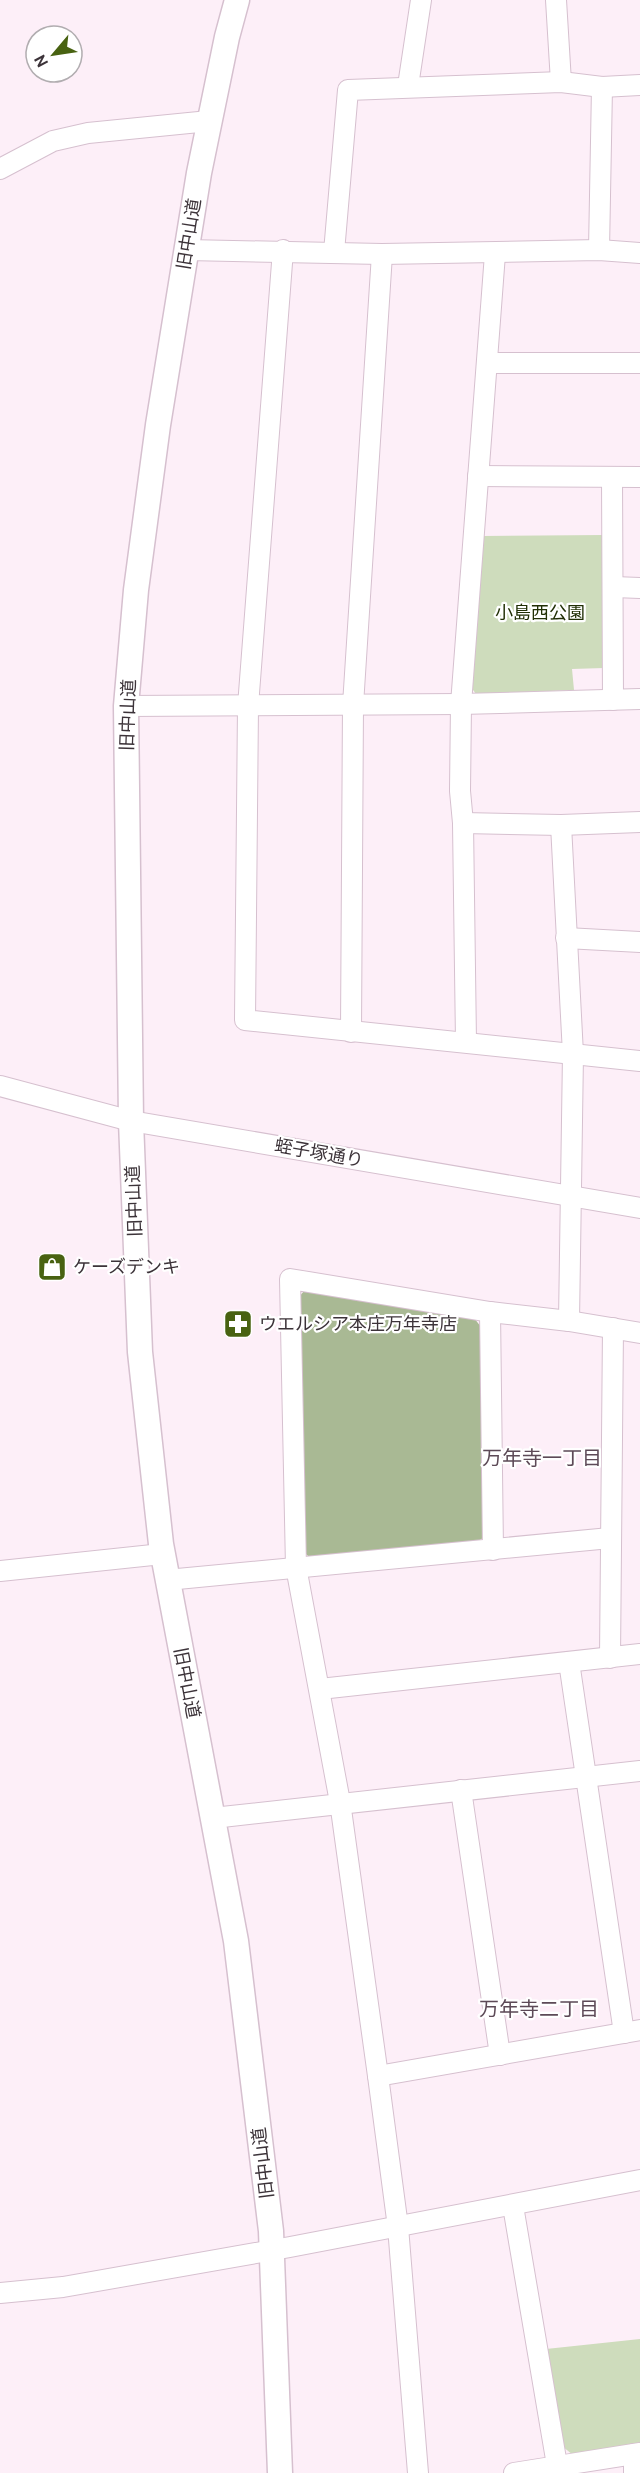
<svg xmlns="http://www.w3.org/2000/svg" width="640" height="2473" viewBox="0 0 640 2473" font-family="Cabin,'Noto Sans JP',sans-serif">
<style>
.green{fill:#cedcbc}
.water{fill:#a9b994}
.lines{fill:none;stroke-linecap:round;stroke-linejoin:round}
.minor-casing{stroke:#d6c0cf;stroke-width:22}
.major-casing{stroke:#d6c0cf;stroke-width:27}
.minor{stroke:#fff;stroke-width:20}
.major{stroke:#fff;stroke-width:24}
.labels{text-anchor:middle;dominant-baseline:central;stroke-width:4.5;stroke-linejoin:round;paint-order:stroke}
.street-label{font-size:18px;fill:#3c3339;stroke:#fff}
.park-label{font-size:18px;fill:#212f05;stroke:#fff}
.poi-label{font-size:18px;fill:#3c3339;stroke:#fff;text-anchor:start}
.neighbourhood-label{font-size:20px;fill:#5d4a57;stroke:#fff}
</style>
<rect width="100%" height="100%" fill="#fdeff8"/>
<g class="green">
<polygon points="604,535 604,668 572,669 574,690 476,694 468,683 483,536"/>
<polygon points="640,2339 640,2444 573,2455 562,2446 546,2349"/>
</g>
<polygon class="water" points="305,1290 474,1318 485,1332 485,1537 476,1542 312,1560 305,1553 298,1298"/>
<g class="lines">
<g class="minor-casing">
<g id="minor">
<polyline points="556,0 561,82"/>
<polyline points="408,86 421,0"/>
<polyline points="0,169 53,141 88,133 209,121"/>
<polyline points="187,250 382,254 599,250 640,253"/>
<polyline points="283,250 248,706 245,1020 640,1061"/>
<polyline points="599,250 602,87"/>
<polyline points="334,252 348,90 561,82 602,87 640,85"/>
<polyline points="487,363 640,363"/>
<polyline points="478,476 640,477"/>
<polyline points="612,477 613,700"/>
<polyline points="614,587 640,588"/>
<polyline points="126,706 461,704 640,699"/>
<polyline points="463,823 561,825 640,822"/>
<polyline points="561,825 573,1054 569,1321"/>
<polyline points="566,938 640,942"/>
<polyline points="351,1032 353,705 382,254"/>
<polyline points="466,1042 463,823 460,791 461,704 495,254"/>
<polyline points="0,1086 131,1121 640,1208"/>
<polyline points="490,1312 493,1550"/>
<polyline points="0,1571 162,1554"/>
<polyline points="167,1580 610,1538"/>
<polyline points="610,1658 613,1328"/>
<polyline points="569,1662 624,2033"/>
<polyline points="320,1689 640,1654"/>
<polyline points="461,1790 500,2055"/>
<polyline points="213,1818 640,1771"/>
<polyline points="378,2076 640,2030"/>
<polyline points="513,2206 557,2465"/>
<polyline points="0,2293 63,2287 290,2247 640,2180"/>
<polyline points="634,2454 634,2473"/>
<polyline points="418,2473 398,2227 378,2076 340,1802 296,1567 290,1279 490,1312 569,1321 640,1333"/>
<polyline points="514,2473 640,2453"/>
</g>
</g>
<g class="major-casing">
<polyline id="major" points="237,0 227,37 199,173 158,425 136,590 126,706 131,1121 140,1352 161,1544 236,1941 271,2231 280,2473"/>
</g>
<use href="#minor" class="minor"/>
<use href="#major" class="major"/>
</g>
<defs>
<g id="shop-square" transform="scale(1.5)"><rect x="-9" y="-9" width="18" height="18" rx="4" fill="#486211" stroke="#fff"/><path d="M-5-2.5h2.3a2.7 3.5 0 0 1 5.4 0H5L5.5 6h-11ZM-1.5-2.5h3a1.5 2.3 0 0 0-3 0Z" fill="#fff"/></g>
<g id="pharmacy-square" transform="scale(1.5)"><rect x="-9" y="-9" width="18" height="18" rx="4" fill="#486211" stroke="#fff"/><path d="M-2-6h4v4h4v4h-4v4h-4v-4h-4v-4h4Z" fill="#fff"/></g>
</defs>
<g fill-rule="evenodd">
<use href="#shop-square" x="52" y="1267"/>
<use href="#pharmacy-square" x="238" y="1324"/>
</g>
<g class="labels">
<g class="street-label">
<text transform="translate(189 234) rotate(-81)">旧中山道</text>
<text transform="translate(128 715) rotate(-88)">旧中山道</text>
<text transform="translate(319 1153) rotate(10)">蛭子塚通り</text>
<text transform="translate(134 1201) rotate(-92)">旧中山道</text>
<text transform="translate(187 1683) rotate(79)">旧中山道</text>
<text transform="translate(263 2163) rotate(-97)">旧中山道</text>
</g>
<g class="park-label">
<text x="540" y="613">小島西公園</text>
</g>
<g class="poi-label">
<text x="73" y="1267">ケーズデンキ</text>
<text x="259" y="1324">ウエルシア本庄万年寺店</text>
</g>
<g class="neighbourhood-label">
<text x="542" y="1458">万年寺一丁目</text>
<text x="539" y="2009">万年寺二丁目</text>
</g>
</g>
<g transform="translate(54 54) rotate(241)"><circle r="28" fill="#ffffff" stroke="#b1adb0" stroke-width="1.5"/>
<path d="M0-4.5L10 22L0 15L-10 22Z" fill="#486211"/>
<text y="-9" font-size="16" font-weight="bold" text-anchor="middle" fill="#3c3339">N</text>
</g>
</svg>
